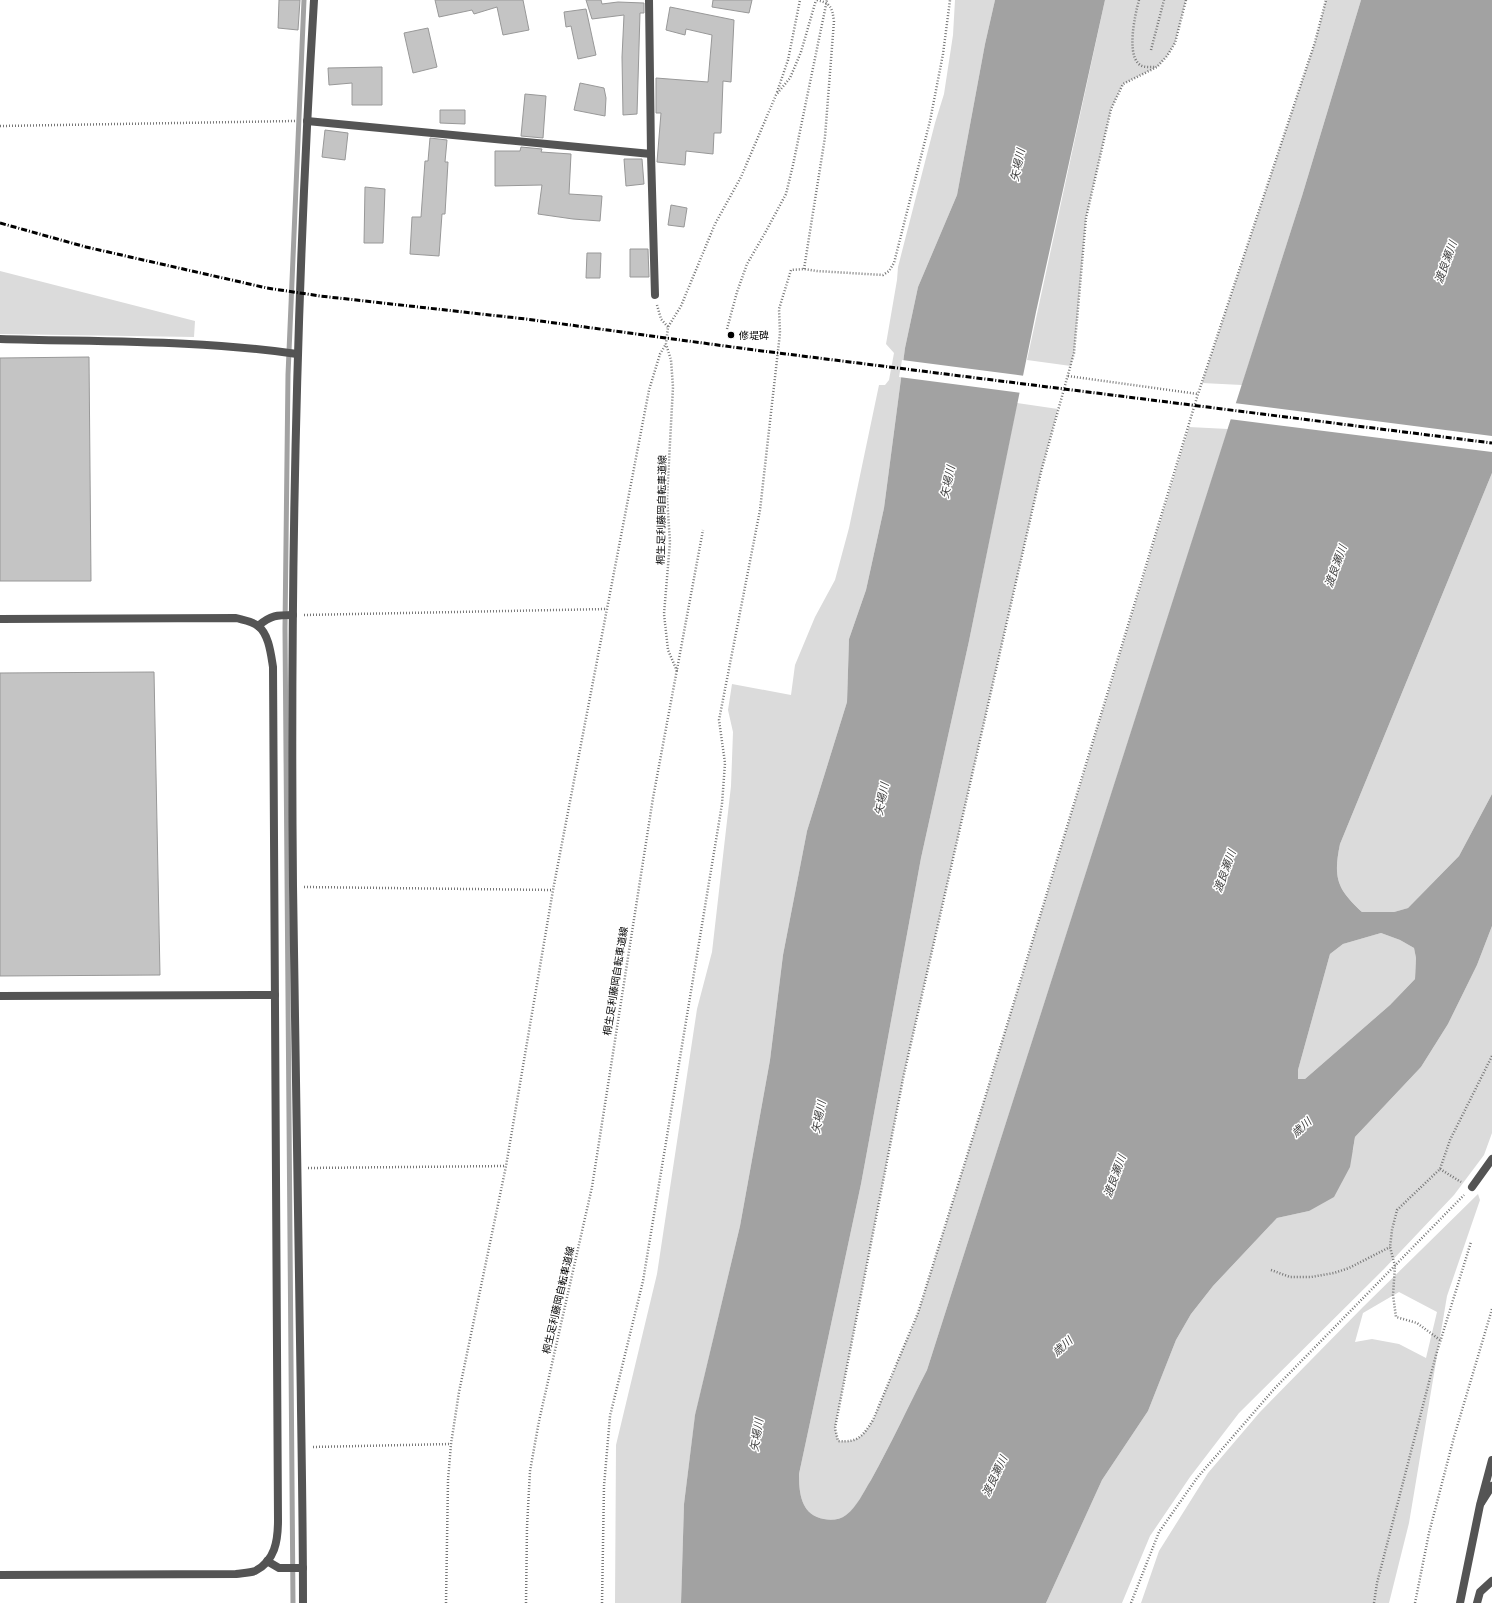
<svg xmlns="http://www.w3.org/2000/svg" width="1492" height="1603" viewBox="0 0 1492 1603" font-family="'Golos Text','Noto Sans JP',sans-serif">
<style>
.green{fill:#dbdbdb;fill-rule:evenodd}
.water{fill:#a2a2a2;fill-rule:evenodd}
.pier{fill:#fff}
.lines{fill:none;stroke-linecap:round;stroke-linejoin:round}
.stream{stroke:#a2a2a2;stroke-width:5}
.building{fill:#c4c4c4;stroke:#989898}
.path{stroke:#767676;stroke-width:2.5;stroke-dasharray:1 2;stroke-linecap:butt}
.service{stroke:#545454;stroke-width:8}
.minor{stroke:#545454;stroke-width:8}
.tertiary{stroke:#545454;stroke-width:8}
.rail{stroke:#000;stroke-width:3;stroke-dasharray:6 2 1 2;stroke-linecap:butt}
.poi-dot{fill:#000;stroke:#fff;stroke-width:1.5}
.labels{text-anchor:middle;dominant-baseline:central;stroke-width:3;stroke-linejoin:round;paint-order:stroke}
.poi-label{font-size:10px;fill:#000;stroke:#fff;text-anchor:start}
.street-label{font-size:10px;fill:#000;stroke:#fff}
.water-label{font-size:11px;font-style:italic;fill:#434343;stroke:#fff}
</style>
<rect width="100%" height="100%" fill="#fff"/>
<g class="green">
<polygon points="955,0 995,0 985,44 957,195 918,287 905,348 884,508 866,590 849,639 847,702 807,831 783,955 770,1060 740,1226 695,1416 684,1504 681,1603 615,1603 616,1445 657,1274 697,1009 712,952 731,786 733,732 728,710 732,684 791,695 795,665 815,617 835,580 849,528 879,385 885,385 889,380 894,353 886,344 897,280 898,267 935,123 944,94 953,35"/>
<polygon points="1105,0 1186,0 1175,43 1167,56 1157,67 1123,84 1111,109 1086,218 1074,353 1071,366 1027,360"/>
<polygon points="1326,0 1361,0 1302,196 1242,385 1202,383 1315,42"/>
<polygon points="0,271 195,321 194,337 0,334"/>
<path d="M1017,403L1058,409L1041,472L904,1074L835,1428L838,1441C858,1443 863,1436 873,1420L918,1313L981,1111L1189,427L1228,429L927,1370C908,1407 891,1444 871,1480C864,1491 857,1508 846,1515C838,1521 827,1521 817,1517C800,1510 799,1489 799,1474L861,1184L921,858L969,641Z"/>
<path d="M1492,473V794L1459,856L1408,908L1394,912H1362C1337,889 1333,878 1340,844Z"/>
<polygon points="1492,926 1492,1133 1484,1155 1454,1195 1384,1269 1239,1413 1190,1477 1150,1536 1122,1603 1046,1603 1102,1480 1148,1411 1176,1340 1191,1314 1213,1286 1277,1218 1309,1211 1353,1150 1355,1137 1421,1067 1448,1024 1477,965"/>
<polygon points="1381,933 1400,940 1414,948 1416,958 1415,979 1390,1005 1305,1079 1297,1079 1298,1070 1330,954 1343,944"/>
<path d="M1478,1194L1480,1200L1447,1296L1409,1523L1389,1603H1141L1159,1551L1208,1473L1260,1412L1363,1307ZM1399,1292L1437,1312L1426,1358L1399,1344L1372,1339L1355,1342L1363,1313Z"/>
</g>
<path class="water" d="M995,0H1105L1036,312L969,641L921,858L861,1184L799,1474C799,1489 800,1510 817,1517C827,1521 838,1521 846,1515C857,1507 864,1491 871,1480C891,1444 908,1407 927,1370L1302,196L1361,0H1492V473L1340,844C1333,878 1337,889 1362,912H1394L1408,908L1459,856L1492,794V926L1477,965L1448,1024L1421,1067L1355,1137L1350,1167L1334,1197L1309,1211L1277,1218L1213,1286L1191,1314L1176,1340L1148,1411L1102,1480L1046,1603H681L684,1504L695,1415L740,1226L770,1060L783,955L807,831L847,702L849,639L866,590L884,508L905,348L918,287L957,195L985,44ZM1381,933L1400,940L1414,948L1416,958L1415,979L1390,1005L1305,1079H1298V1070L1330,954L1343,944Z"/>
<g class="pier">
<polygon points="902,360 1025,376 1022,393 899,377"/>
<polygon points="1234,403 1492,436 1492,452 1229,419"/>
</g>
<g class="lines">
<polyline class="stream" points="293,1603 285,629 288,375 304,0"/>
</g>
<g class="building">
<polygon points="279,0 300,0 298,30 278,28"/>
<polygon points="435,0 523,0 529,30 503,35 497,7 474,14 472,10 439,17"/>
<polygon points="586,0 601,0 602,4 618,2 644,3 644,13 640,13 637,114 623,115 622,57 624,15 592,19"/>
<polygon points="713,0 752,0 749,13 712,7"/>
<polygon points="670,7 734,20 731,82 723,81 721,133 714,133 713,154 686,151 685,165 657,162 661,113 656,113 656,78 708,82 712,35 686,29 685,35 666,30"/>
<polygon points="586,9 596,55 578,59 571,26 566,27 564,12"/>
<polygon points="428,28 437,67 413,73 404,33"/>
<polygon points="382,67 382,105 352,105 352,83 329,85 328,68"/>
<polygon points="580,83 604,88 606,98 605,116 574,110"/>
<polygon points="525,94 546,96 543,138 521,136"/>
<polygon points="440,110 465,110 465,124 440,123"/>
<polygon points="325,130 348,133 345,160 322,157"/>
<polygon points="430,138 447,140 445,162 448,162 445,214 442,214 439,256 410,254 412,217 421,217 425,161 428,161"/>
<polygon points="521,147 542,149 541,152 571,154 569,194 602,196 600,221 573,219 538,214 542,185 495,186 495,151 520,151"/>
<polygon points="624,159 642,159 644,184 626,186"/>
<polygon points="365,187 385,189 383,243 364,243"/>
<polygon points="671,205 687,208 684,227 668,225"/>
<polygon points="630,249 648,249 649,277 630,277"/>
<polygon points="587,253 601,253 600,278 586,278"/>
<polygon points="89,357 91,581 0,581 0,358"/>
<polygon points="154,672 160,975 0,976 0,673"/>
</g>
<g class="lines">
<g class="path">
<path d="M1139,0C1135,15 1127,51 1138,63C1142,68 1149,67 1155,67"/>
<path d="M1186,0L1175,43L1167,56L1157,67L1123,84L1111,109L1086,218L1074,353L1041,472L904,1074L835,1428L838,1441C858,1443 863,1436 873,1420L918,1313L981,1111L1198,394L1315,42L1326,0"/>
<polyline points="1151,50 1164,0"/>
<polyline points="777,92 788,60 800,0"/>
<polyline points="0,126 295,121"/>
<path d="M804,269L825,137L834,21C832,8 831,3 817,0"/>
<polyline points="657,305 661,319 668,327"/>
<polyline points="727,329 737,292 747,264 765,233 786,194 793,165 827,0"/>
<polyline points="1068,376 1198,394"/>
<polyline points="304,615 607,609"/>
<polyline points="677,671 668,650 664,614 670,542 667,498 673,387 671,360 666,344 668,327 681,306 715,224 741,177 776,95 790,78 801,52 816,0"/>
<polyline points="304,887 553,890"/>
<polyline points="308,1168 506,1166"/>
<polyline points="1440,1169 1461,1182"/>
<polyline points="1271,1270 1290,1277 1311,1277 1334,1273 1349,1268 1390,1247"/>
<polyline points="1440,1340 1417,1323 1396,1317 1393,1295 1395,1266 1390,1247 1392,1230 1397,1210 1440,1169 1450,1140 1492,1056"/>
<polyline points="313,1447 451,1444"/>
<polyline points="446,1603 448,1480 451,1444 459,1392 506,1166 553,890 649,390 660,354 666,344"/>
<polyline points="526,1603 527,1527 530,1471 539,1421 592,1187 653,798 703,530"/>
<polyline points="602,1603 604,1486 610,1416 643,1281 722,804 725,763 719,720 760,510 780,333 779,309 791,270 804,269 817,271 883,275 889,271 894,263 930,121 943,54 950,0"/>
<polyline points="1131,1603 1159,1532 1197,1478 1275,1388 1464,1195"/>
<polyline points="1374,1603 1377,1583 1436,1355 1471,1242"/>
<polyline points="1415,1603 1429,1533 1454,1437 1492,1309"/>
</g>
<g class="service">
<polyline points="651,154 655,295"/>
<polyline points="0,996 275,995"/>
<polyline points="1472,1187 1492,1159"/>
<polyline points="1481,1503 1492,1486"/>
<polyline points="267,1561 279,1568 303,1568"/>
<polyline points="1477,1603 1480,1592 1492,1581"/>
</g>
<g class="minor">
<polyline points="307,121 651,154 649,0"/>
<path d="M0,339C99,342 199,340 297,354"/>
<path d="M258,626C271,615 277,615 293,615"/>
<path d="M303,1603C303,1539 302,1474 301,1410C299,1235 294,1060 293,886C290,590 296,295 314,0"/>
<polyline points="1460,1603 1480,1505 1492,1460"/>
</g>
<path class="tertiary" d="M0,619L236,618C243,620 252,621 258,626C269,634 271,655 273,667L278,1520C278,1541 275,1561 255,1571C249,1573 242,1573 236,1574L0,1575"/>
<polyline class="rail" points="0,223 86,247 267,288 320,296 526,319 747,349 1492,443"/>
</g>
<circle class="poi-dot" cx="731" cy="335" r="4"/>
<g class="labels">
<g class="poi-label">
<text x="739" y="335">修堤碑</text>
</g>
<g class="street-label">
<text transform="translate(661 510) rotate(-89)">桐生足利藤岡自転車道線</text>
<text transform="translate(615 981) rotate(-81)">桐生足利藤岡自転車道線</text>
<text transform="translate(558 1300) rotate(-77)">桐生足利藤岡自転車道線</text>
</g>
<g class="water-label">
<text transform="translate(1017 165) rotate(-78)">矢場川</text>
<text transform="translate(1445 262) rotate(-70)">渡良瀬川</text>
<text transform="translate(947 482) rotate(-78)">矢場川</text>
<text transform="translate(1335 566) rotate(-70)">渡良瀬川</text>
<text transform="translate(881 799) rotate(-79)">矢場川</text>
<text transform="translate(1224 871) rotate(-70)">渡良瀬川</text>
<text transform="translate(818 1117) rotate(-79)">矢場川</text>
<text transform="translate(1301 1127) rotate(-42)">歳川</text>
<text transform="translate(1114 1176) rotate(-70)">渡良瀬川</text>
<text transform="translate(1062 1346) rotate(-42)">歳川</text>
<text transform="translate(756 1435) rotate(-81)">矢場川</text>
<text transform="translate(994 1476) rotate(-65)">渡良瀬川</text>
</g>
</g>
</svg>
